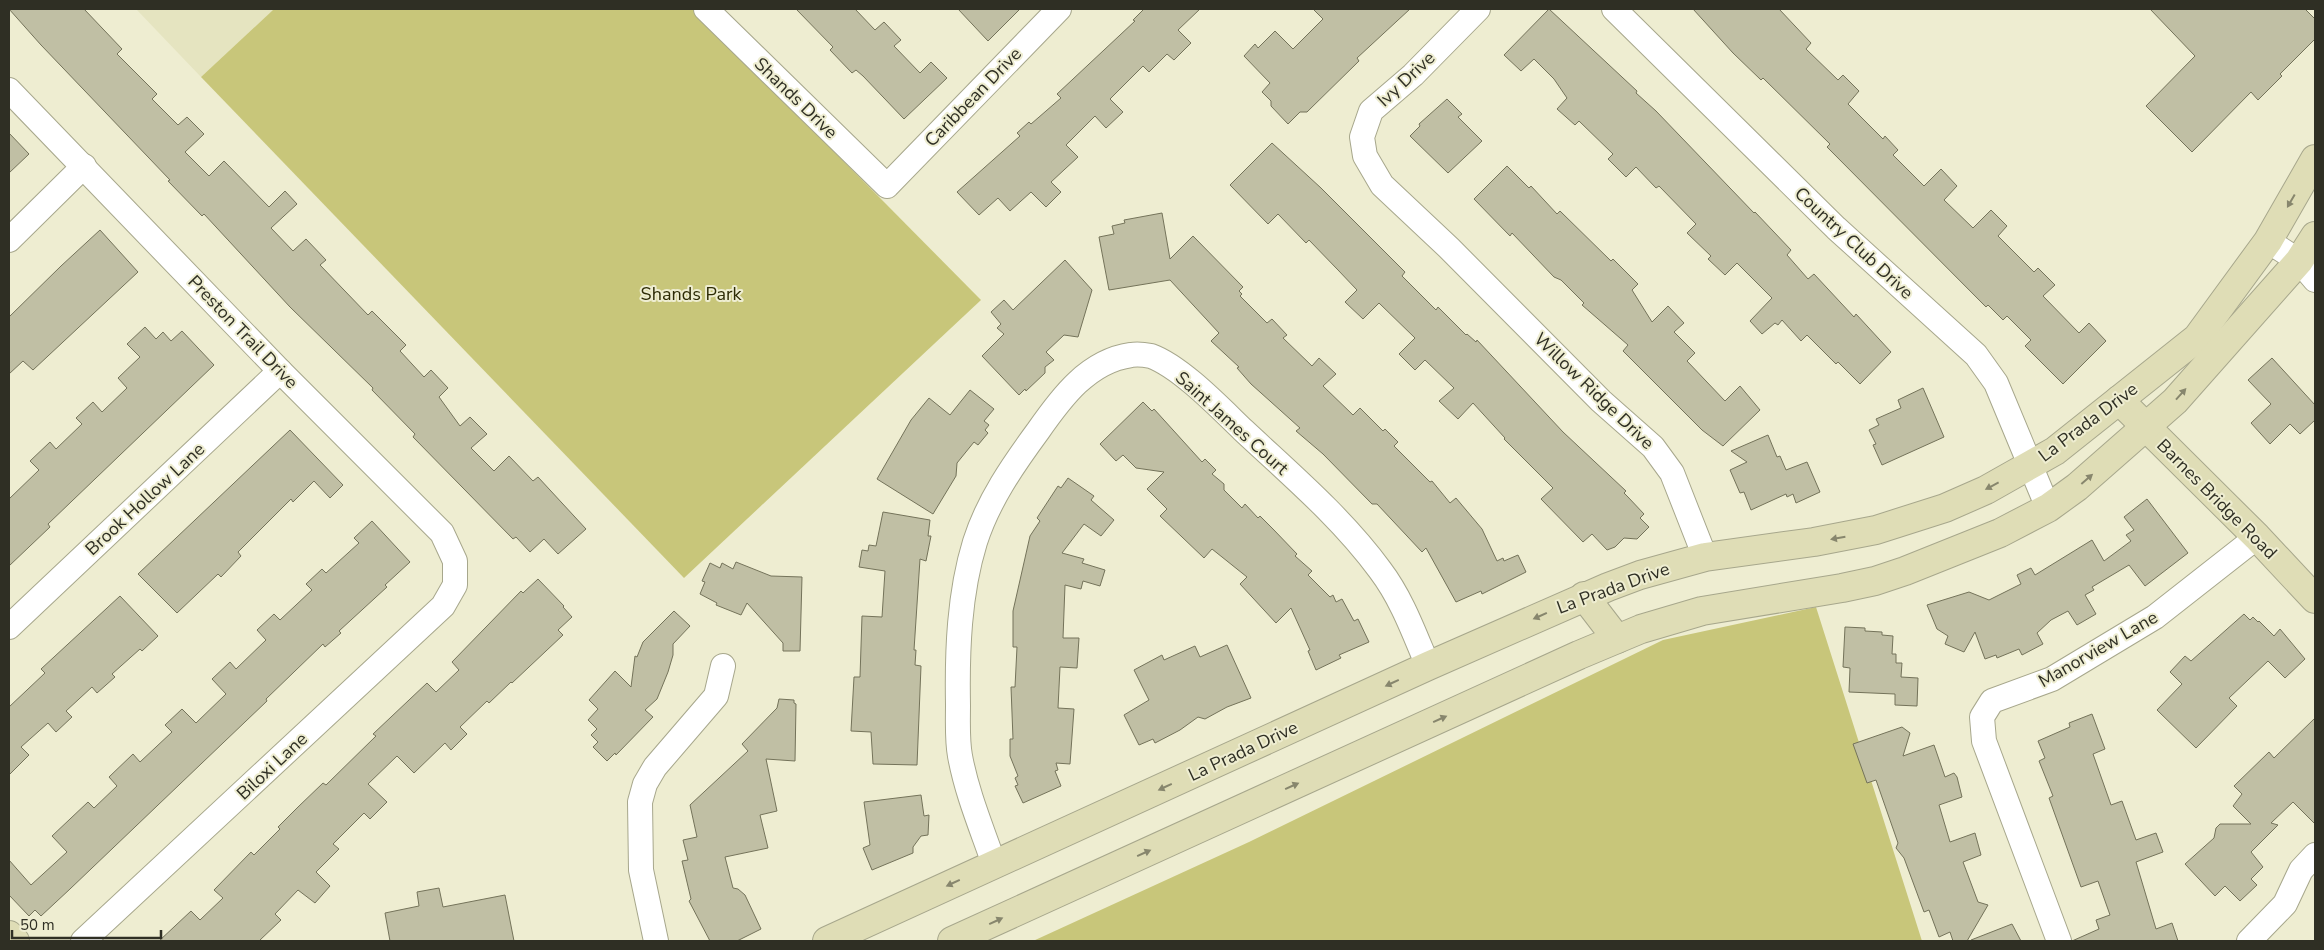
<svg xmlns="http://www.w3.org/2000/svg" width="2324" height="950" viewBox="0 0 2324 950" font-family="'Nunito Sans',sans-serif">
<style>
.built{fill:#e5e4c0}
.green{fill:#c8c67a}
.building{fill:#c0bfa4;stroke:#74735a}
.lines{fill:none;stroke-linecap:round;stroke-linejoin:round}
.street-casing{stroke:#a7a78c;stroke-width:26}
.secondary-casing{stroke:#a7a78c;stroke-width:30}
.street{stroke:#fff;stroke-width:24}
.secondary{stroke:#dfddb6;stroke-width:28}
.oneway{fill:#87866d}
.labels{text-anchor:middle;dominant-baseline:central;stroke-width:4;stroke-linejoin:round;paint-order:stroke}
.street-label{font-size:18px;fill:#2f2f24;stroke:#eeedd1}
.park-label{font-size:18px;fill:#2d2b05;stroke:#eeedd1}
</style>
<rect width="100%" height="100%" fill="#eeedd1"/>
<polygon class="built" points="136,9 274,9 201,77"/>
<g class="green">
<polygon points="274,9 693,9 981,300 684,578 201,77"/>
<polygon points="1816,607 1922,941 1033,941 1249,842 1663,640"/>
</g>
<g class="building">
<polygon points="9,9 84,9 122,49 117,54 157,94 152,99 178,125 187,117 204,134 185,152 209,176 224,161 269,207 285,191 297,204 271,228 293,251 306,239 326,260 320,265 368,315 372,311 406,345 400,351 424,377 431,370 448,388 439,397 460,426 470,417 487,434 471,448 494,471 509,456 533,481 538,477 586,529 558,554 544,539 530,552 516,537 513,539 413,437 415,434 372,390 373,388 290,307 204,214 202,216 168,181 170,180 41,45"/>
<polygon points="796,9 855,9 875,30 884,22 901,40 894,46 920,73 931,62 947,78 904,119 863,76 856,70 852,73 830,50 833,47"/>
<polygon points="958,9 1020,9 988,41"/>
<polygon points="1144,9 1200,9 1178,30 1191,43 1174,60 1167,54 1149,72 1143,66 1110,99 1123,112 1106,128 1095,116 1066,145 1078,157 1051,182 1061,192 1046,207 1031,192 1010,211 998,198 979,215 957,192 1020,136 1017,133 1029,122 1031,124 1061,98 1057,94 1135,21 1133,20"/>
<polygon points="1313,9 1410,9 1357,58 1359,61 1307,112 1300,112 1288,124 1271,106 1271,101 1262,92 1270,83 1244,56 1255,44 1258,48 1275,31 1293,49 1323,19"/>
<polygon points="1549,9 1637,91 1636,93 1656,111 1754,213 1755,212 1791,250 1787,255 1808,279 1814,274 1854,317 1856,314 1891,352 1860,384 1838,362 1836,364 1807,335 1801,341 1782,320 1778,325 1775,323 1762,334 1750,321 1772,298 1737,263 1725,275 1708,259 1711,256 1687,233 1696,224 1659,186 1656,188 1636,167 1626,177 1608,159 1613,154 1579,121 1575,125 1557,109 1567,98 1554,79 1534,59 1521,71 1504,55"/>
<polygon points="1693,9 1779,9 1811,43 1806,49 1838,80 1843,75 1859,91 1848,104 1883,139 1885,136 1898,150 1893,155 1924,186 1941,169 1957,186 1944,200 1973,228 1991,210 2007,226 1998,236 2034,272 2038,268 2055,285 2043,296 2079,333 2089,323 2106,341 2063,384 2025,346 2031,340 2007,316 2003,320 1988,305 1986,307 1827,147 1830,144 1763,78 1761,80 1733,53"/>
<polygon points="2150,9 2305,9 2315,19 2315,39 2280,74 2282,76 2258,100 2251,92 2192,152 2146,106 2195,56"/>
<polygon points="1447,99 1462,114 1458,117 1482,141 1448,173 1410,136 1420,126 1419,124"/>
<polygon points="9,133 29,154 9,173"/>
<polygon points="1272,143 1321,188 1405,272 1402,276 1436,310 1438,307 1466,335 1467,334 1476,342 1477,340 1563,432 1626,491 1624,493 1628,497 1644,514 1640,518 1649,527 1637,539 1624,538 1615,547 1607,550 1592,534 1583,542 1541,499 1553,488 1504,439 1505,438 1473,403 1458,419 1439,401 1454,388 1425,360 1415,370 1399,354 1415,338 1379,303 1363,319 1345,302 1357,290 1338,270 1309,240 1306,243 1278,214 1268,224 1230,185"/>
<polygon points="1507,166 1529,188 1531,186 1557,214 1560,211 1611,261 1613,259 1638,284 1632,290 1652,322 1668,306 1684,323 1674,332 1695,353 1687,361 1725,401 1740,386 1760,410 1723,446 1702,430 1623,351 1628,345 1582,305 1584,303 1561,280 1554,277 1512,233 1510,236 1474,199"/>
<polygon points="1162,213 1170,259 1193,236 1243,287 1239,291 1242,294 1240,296 1267,323 1272,319 1287,335 1283,338 1312,366 1319,358 1336,374 1323,386 1353,415 1360,408 1383,431 1385,429 1398,442 1394,446 1430,482 1432,481 1450,503 1456,498 1482,529 1497,561 1503,558 1504,561 1518,555 1526,572 1482,594 1481,591 1456,602 1426,548 1422,552 1377,504 1372,504 1323,454 1296,431 1300,428 1251,384 1237,368 1239,367 1211,341 1219,333 1170,280 1109,290 1099,237 1114,234 1112,226 1125,223 1124,220"/>
<polygon points="100,230 138,272 33,370 23,361 9,374 9,317 61,266"/>
<polygon points="1065,260 1092,290 1078,337 1064,335 1046,352 1054,360 1045,367 1045,373 1026,391 1025,389 1019,395 982,356 1004,334 997,328 1001,324 991,312 1004,300 1013,310"/>
<polygon points="145,327 156,339 163,332 171,341 182,331 214,365 48,524 50,527 9,566 9,499 39,470 30,461 50,442 56,449 82,424 76,418 93,402 102,412 127,388 118,378 140,357 127,344"/>
<polygon points="2272,358 2315,405 2315,420 2300,434 2290,424 2270,444 2251,423 2271,404 2248,380"/>
<polygon points="1923,388 1944,437 1882,465 1873,445 1876,444 1869,430 1879,425 1876,419 1901,408 1898,400"/>
<polygon points="970,390 994,409 984,421 989,425 985,430 988,433 978,445 974,442 957,463 956,476 933,514 877,479 911,420 929,398 950,415"/>
<polygon points="1143,402 1152,411 1154,409 1202,462 1205,459 1216,470 1212,474 1224,484 1224,490 1242,508 1245,504 1258,518 1260,516 1273,529 1297,554 1295,556 1312,571 1308,575 1330,597 1333,595 1336,602 1342,599 1354,621 1358,619 1369,642 1339,655 1341,658 1316,670 1308,651 1310,650 1291,608 1276,623 1240,584 1247,577 1212,549 1204,558 1160,516 1167,509 1147,489 1164,472 1136,468 1123,455 1116,461 1100,444"/>
<polygon points="290,430 343,485 330,498 314,481 293,502 291,499 238,552 241,556 221,577 218,574 177,613 138,574"/>
<polygon points="1768,435 1777,457 1780,456 1786,470 1807,462 1820,492 1796,503 1793,494 1787,497 1786,494 1751,510 1744,492 1740,493 1730,470 1747,462 1731,451"/>
<polygon points="1068,478 1094,496 1091,500 1114,520 1101,536 1084,524 1062,553 1084,559 1082,563 1105,570 1100,586 1083,581 1081,589 1065,585 1063,638 1079,638 1077,668 1060,667 1058,708 1074,709 1070,764 1056,763 1058,770 1055,771 1061,786 1023,803 1015,786 1018,785 1015,778 1018,776 1010,756 1010,739 1013,739 1011,687 1015,687 1017,647 1013,647 1013,611 1030,536 1040,521 1037,518 1058,486 1061,488"/>
<polygon points="2147,499 2188,553 2145,586 2129,565 2092,587 2094,590 2085,595 2096,614 2077,625 2068,611 2051,620 2037,633 2043,644 2022,655 2019,649 1997,658 1996,655 1985,659 1975,632 1964,652 1945,644 1948,636 1937,629 1927,605 1969,592 1989,600 2021,584 2017,575 2031,568 2035,575 2092,540 2104,561 2131,541 2126,535 2134,530 2124,517"/>
<polygon points="883,512 930,520 928,536 931,536 926,561 920,559 914,650 916,650 915,665 921,666 917,765 873,764 871,732 851,731 854,677 860,677 862,616 882,617 885,571 859,567 862,550 868,551 869,545 876,546"/>
<polygon points="372,521 410,562 385,585 387,587 339,631 341,633 325,647 323,644 266,699 267,701 70,889 41,916 35,910 29,916 9,895 9,860 31,885 67,852 52,836 88,802 94,808 117,786 109,777 133,754 140,762 172,732 165,725 182,709 196,723 226,694 212,679 230,662 236,669 266,640 257,630 274,614 280,620 312,590 306,584 322,569 326,573 359,543 354,538"/>
<polygon points="736,562 771,576 802,577 800,651 783,651 783,643 747,603 741,615 716,605 717,603 700,594 705,582 702,581 710,563 720,568 722,563 733,569"/>
<polygon points="538,579 564,606 563,607 572,617 558,630 563,635 512,683 511,682 489,703 487,701 460,727 467,734 451,750 445,743 414,773 397,756 368,784 387,802 370,819 364,813 333,844 339,849 316,872 330,886 315,903 298,890 275,914 281,920 259,941 159,941 191,911 200,920 223,898 214,890 251,852 254,855 280,829 278,827 298,807 323,783 326,785 376,736 373,734 427,683 436,692 459,670 452,662 521,591 523,593"/>
<polygon points="120,596 158,636 142,651 140,649 112,674 115,677 97,693 92,687 66,711 72,717 56,732 48,723 21,747 29,755 9,775 9,707 45,673 41,669"/>
<polygon points="674,611 690,626 673,644 673,655 668,672 657,699 645,710 653,717 616,755 615,753 607,761 593,747 598,742 591,735 597,729 588,720 598,709 589,700 615,671 631,687 635,656 637,657 643,642"/>
<polygon points="2244,614 2250,620 2253,617 2258,622 2259,621 2274,636 2280,629 2305,659 2285,678 2268,661 2229,698 2237,706 2196,748 2157,710 2182,684 2170,672 2185,656 2191,661"/>
<polygon points="1845,627 1865,628 1865,631 1882,632 1882,635 1893,636 1892,654 1896,654 1896,663 1902,663 1901,677 1918,678 1917,706 1895,705 1895,694 1849,692 1850,668 1843,667"/>
<polygon points="1227,645 1251,698 1227,707 1205,719 1198,717 1180,730 1155,743 1153,739 1139,745 1124,715 1149,700 1134,670 1162,655 1164,660 1195,646 1200,657"/>
<polygon points="779,699 794,700 794,703 796,704 795,761 766,759 777,811 760,815 768,848 725,857 733,888 738,889 745,895 761,929 737,941 710,941 689,901 691,899 682,861 688,860 683,840 697,837 690,805 748,751 742,744 777,708"/>
<polygon points="2092,714 2105,749 2093,754 2111,805 2122,801 2136,840 2156,833 2163,852 2136,862 2156,929 2172,923 2178,941 2072,941 2099,929 2096,920 2110,915 2098,881 2081,887 2049,798 2053,796 2039,761 2045,758 2038,741 2070,727 2069,723"/>
<polygon points="2315,718 2315,824 2293,802 2271,823 2278,825 2251,852 2263,867 2251,879 2257,885 2240,901 2225,886 2215,896 2185,864 2214,838 2216,828 2220,824 2251,824 2233,806 2242,794 2234,786 2269,752 2274,758"/>
<polygon points="1902,727 1910,733 1903,756 1934,745 1945,777 1954,773 1957,777 1962,797 1939,805 1950,842 1975,833 1981,855 1963,862 1978,902 1988,905 1967,941 1953,941 1950,932 1939,937 1929,910 1924,912 1904,858 1896,848 1898,843 1876,780 1867,783 1853,744"/>
<polygon points="921,795 924,816 929,815 928,835 921,836 913,847 913,853 872,870 863,848 870,845 864,802"/>
<polygon points="439,888 443,907 505,895 514,941 390,941 385,913 419,906 417,892"/>
<polygon points="2012,924 2021,941 1972,941 1971,940"/>
</g>
<g class="lines">
<g class="street-casing">
<g id="street">
<polyline points="706,9 887,186 1059,9"/>
<polyline points="1478,9 1413,75 1371,111 1362,137 1365,156 1382,185 1449,248 1601,401 1653,447 1672,473 1705,557"/>
<polyline points="1614,9 1836,228 1976,355 1996,383 2048,508"/>
<polyline points="9,90 280,371 442,533 455,561 455,585 443,606 83,941"/>
<polyline points="9,240 84,166"/>
<polyline points="2268,241 2299,261 2315,280"/>
<polyline points="9,627 280,371"/>
<path d="M994,864C982,829 967,794 960,756C957,740 958,722 958,705C957,651 959,594 975,542C988,501 1013,465 1038,431C1061,398 1088,361 1131,355C1136,354 1146,355 1151,356C1181,367 1220,408 1243,430C1290,474 1342,518 1380,570C1402,599 1414,633 1428,666"/>
<polyline points="656,941 641,870 640,802 645,784 655,767 716,696 723,666"/>
<polyline points="2059,941 1984,741 1982,717 1992,701 2052,679 2155,617 2257,537"/>
<polyline points="2249,941 2285,904 2301,870 2315,855"/>
</g>
</g>
<g class="secondary-casing">
<g id="secondary">
<polyline points="2119,400 2257,537 2315,599"/>
<polyline points="1584,596 1617,639"/>
<polyline points="9,935 15,941"/>
<polyline points="827,941 1428,666 1608,587 1640,575 1705,557 1814,542 1876,530 1945,508 1986,490 2055,451 2197,338 2268,241 2315,159"/>
<polyline points="952,941 1579,655 1641,629 1702,611 1842,588 1875,581 1905,571 2000,533 2048,508 2077,487 2175,401 2299,261 2315,236"/>
</g>
</g>
<use href="#street" class="street"/>
<use href="#secondary" class="secondary"/>
</g>
<defs><path id="oneway-solid" d="M-6-.8H1V-3.2L6.5 0L1 3.2V.8H-6Z" transform="scale(1.25)"/></defs>
<g class="oneway">
<use href="#oneway-solid" transform="translate(2291 201) rotate(120)"/>
<use href="#oneway-solid" transform="translate(2181 394) rotate(-48)"/>
<use href="#oneway-solid" transform="translate(2087 479) rotate(-41)"/>
<use href="#oneway-solid" transform="translate(1992 486) rotate(152)"/>
<use href="#oneway-solid" transform="translate(1838 538) rotate(170)"/>
<use href="#oneway-solid" transform="translate(1540 616) rotate(156)"/>
<use href="#oneway-solid" transform="translate(1392 683) rotate(155)"/>
<use href="#oneway-solid" transform="translate(1440 719) rotate(-24)"/>
<use href="#oneway-solid" transform="translate(1292 786) rotate(-24)"/>
<use href="#oneway-solid" transform="translate(1165 787) rotate(155)"/>
<use href="#oneway-solid" transform="translate(1144 853) rotate(-24)"/>
<use href="#oneway-solid" transform="translate(953 883) rotate(155)"/>
<use href="#oneway-solid" transform="translate(996 921) rotate(-25)"/>
</g>
<g class="labels">
<g class="street-label">
<text transform="translate(1406 79) rotate(-43)">Ivy Drive</text>
<text transform="translate(973 97) rotate(-46)">Caribbean Drive</text>
<text transform="translate(796 98) rotate(44)">Shands Drive</text>
<text transform="translate(1854 243) rotate(43)">Country Club Drive</text>
<text transform="translate(243 332) rotate(46)">Preston Trail Drive</text>
<text transform="translate(1594 391) rotate(44)">Willow Ridge Drive</text>
<text transform="translate(2088 422) rotate(-37)">La Prada Drive</text>
<text transform="translate(1232 423) rotate(42)">Saint James Court</text>
<text transform="translate(145 499) rotate(-43)">Brook Hollow Lane</text>
<text transform="translate(2217 499) rotate(45)">Barnes Bridge Road</text>
<text transform="translate(1613 588) rotate(-20)">La Prada Drive</text>
<text transform="translate(2098 649) rotate(-30)">Manorview Lane</text>
<text transform="translate(1243 751) rotate(-25)">La Prada Drive</text>
<text transform="translate(272 766) rotate(-43)">Biloxi Lane</text>
</g>
<g class="park-label">
<text x="691" y="294">Shands Park</text>
</g>
</g>
<rect width="2324" height="950" fill="none" stroke="#2f2f24" stroke-width="20"/>
<path d="M12 930v8h149v-8" fill="none" stroke="#2f2f24" stroke-width="2.5"/>
<text x="20" y="930" font-size="15" fill="#2f2f24" stroke="#eeedd1" stroke-width="4" paint-order="stroke">50 m</text>
</svg>
